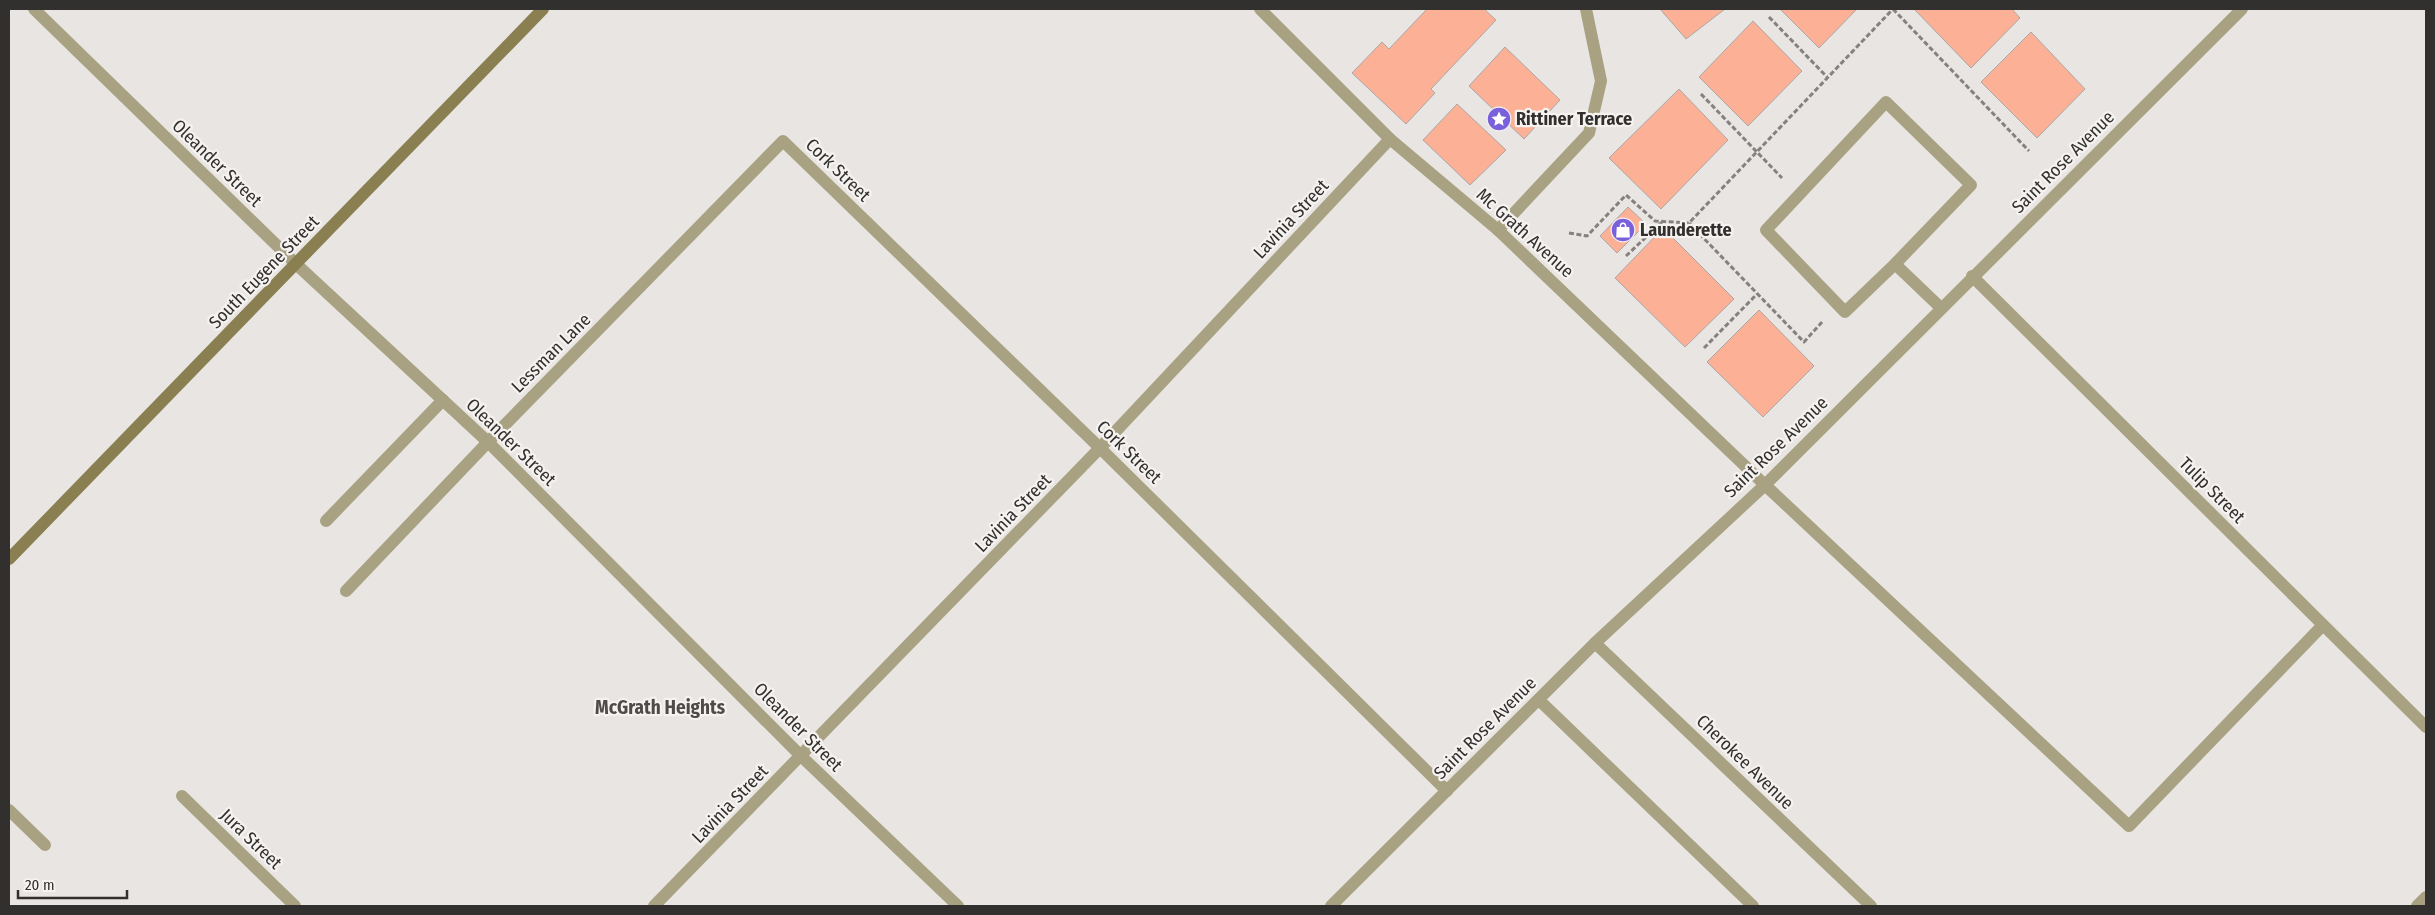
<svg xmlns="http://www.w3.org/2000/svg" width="2435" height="915" viewBox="0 0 2435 915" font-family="'Fira Sans Condensed',sans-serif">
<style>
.building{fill:#fcb196;stroke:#aaa7a6}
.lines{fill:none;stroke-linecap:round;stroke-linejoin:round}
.path{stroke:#848280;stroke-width:3;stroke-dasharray:5 2.5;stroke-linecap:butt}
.lane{stroke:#a8a182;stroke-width:12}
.street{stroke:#a8a182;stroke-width:12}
.secondary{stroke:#8a7f51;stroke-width:12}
.labels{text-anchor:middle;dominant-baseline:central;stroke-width:4.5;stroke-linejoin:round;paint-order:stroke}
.poi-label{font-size:18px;font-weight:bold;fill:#31302f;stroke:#f5f2f0;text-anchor:start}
.street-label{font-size:18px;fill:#31302f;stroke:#f5f2f0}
.neighbourhood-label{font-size:19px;font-weight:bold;fill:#4e4c49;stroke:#f5f2f0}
</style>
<rect width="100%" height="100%" fill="#e8e5e3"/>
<g class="building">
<polygon points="1427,9 1484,9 1496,20 1431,89 1435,93 1406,124 1352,73 1382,42 1389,49"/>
<polygon points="1660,9 1725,9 1686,39"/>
<polygon points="1780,9 1857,9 1819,48"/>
<polygon points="1914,9 2012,9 2020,18 1971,68"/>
<polygon points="1753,21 1802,71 1748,126 1699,77"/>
<polygon points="2031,32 2085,89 2037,138 1981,82"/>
<polygon points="1505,47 1560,100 1524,139 1469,86"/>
<polygon points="1679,89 1728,140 1661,209 1609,158"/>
<polygon points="1457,104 1506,150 1470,185 1423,140"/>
<polygon points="1628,207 1646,224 1617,253 1600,236"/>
<polygon points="1663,228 1734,299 1685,347 1615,278"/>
<polygon points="1759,310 1814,366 1763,417 1707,362"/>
</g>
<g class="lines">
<g class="path">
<polyline points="1893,9 2029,151"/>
<polyline points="1769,17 1827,77"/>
<polyline points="1701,94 1782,178"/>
<polyline points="1689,223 1804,342 1822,322"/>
<polyline points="1569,233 1587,236 1626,195 1655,221 1689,223 1893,9"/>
<polyline points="1626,256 1662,222"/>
<polyline points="1704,348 1757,294"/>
</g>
<g class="lane">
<polyline points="1895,264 1971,185 1886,102 1766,230 1845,312 1895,264 1941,308"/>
<polyline points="1765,485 2129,826 2323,625"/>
<polyline points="326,521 443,400"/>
<polyline points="9,810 45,845"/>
</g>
<g class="street">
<polyline points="34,9 296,264 488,442 801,756 958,906"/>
<polyline points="1260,9 1390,139 1498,230 1765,485"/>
<polyline points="1498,230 1589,133 1601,81 1586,9"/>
<polyline points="1972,276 2426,727"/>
<polyline points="346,591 488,442 783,141 1100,448 1447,791"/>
<polyline points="1595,643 1871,906"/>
<polyline points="1539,700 1753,906"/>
<polyline points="182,796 295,906"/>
<polyline points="654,906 1100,448 1390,139"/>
<polyline points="1331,906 1595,643 1765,485 2242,9"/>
<polyline points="2417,906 2426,897"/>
</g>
<polyline class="secondary" points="9,559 543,9"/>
</g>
<defs>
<g id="sight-disc" transform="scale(1.25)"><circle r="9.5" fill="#7961dc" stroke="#f5f2f0"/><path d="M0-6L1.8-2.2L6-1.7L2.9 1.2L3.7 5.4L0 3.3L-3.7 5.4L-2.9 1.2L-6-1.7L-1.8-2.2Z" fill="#fff"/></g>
<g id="shop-disc" transform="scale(1.25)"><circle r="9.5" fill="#7961dc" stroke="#f5f2f0"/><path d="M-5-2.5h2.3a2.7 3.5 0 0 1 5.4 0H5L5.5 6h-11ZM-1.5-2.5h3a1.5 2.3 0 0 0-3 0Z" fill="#fff"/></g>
</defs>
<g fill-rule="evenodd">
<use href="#sight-disc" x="1499" y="119"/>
<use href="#shop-disc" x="1623" y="230"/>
</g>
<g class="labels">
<g class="poi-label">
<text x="1516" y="119">Rittiner Terrace</text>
<text x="1640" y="230">Launderette</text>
</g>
<g class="street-label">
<text transform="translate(2063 162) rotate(-45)">Saint Rose Avenue</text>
<text transform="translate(217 163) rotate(44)">Oleander Street</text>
<text transform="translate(838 170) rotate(44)">Cork Street</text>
<text transform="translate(1291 219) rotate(-47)">Lavinia Street</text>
<text transform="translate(1525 233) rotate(42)">Mc Grath Avenue</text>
<text transform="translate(264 272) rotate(-46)">South Eugene Street</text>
<text transform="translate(551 353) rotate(-45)">Lessman Lane</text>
<text transform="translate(511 442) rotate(44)">Oleander Street</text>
<text transform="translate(1776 447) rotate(-44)">Saint Rose Avenue</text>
<text transform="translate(1129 452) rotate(44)">Cork Street</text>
<text transform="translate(2212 490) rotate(45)">Tulip Street</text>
<text transform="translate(1013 513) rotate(-46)">Lavinia Street</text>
<text transform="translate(798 727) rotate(45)">Oleander Street</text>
<text transform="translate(1485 728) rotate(-45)">Saint Rose Avenue</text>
<text transform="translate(1745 762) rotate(44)">Cherokee Avenue</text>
<text transform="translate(730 804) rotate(-46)">Lavinia Street</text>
<text transform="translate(251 839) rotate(44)">Jura Street</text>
</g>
<g class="neighbourhood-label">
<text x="660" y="707">McGrath Heights</text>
</g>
</g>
<rect width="2435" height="915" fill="none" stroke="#31302f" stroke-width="20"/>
<path d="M18 890v8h109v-8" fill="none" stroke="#31302f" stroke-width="2.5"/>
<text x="25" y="890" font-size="15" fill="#31302f" stroke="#f5f2f0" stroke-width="4" paint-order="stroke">20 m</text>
</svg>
